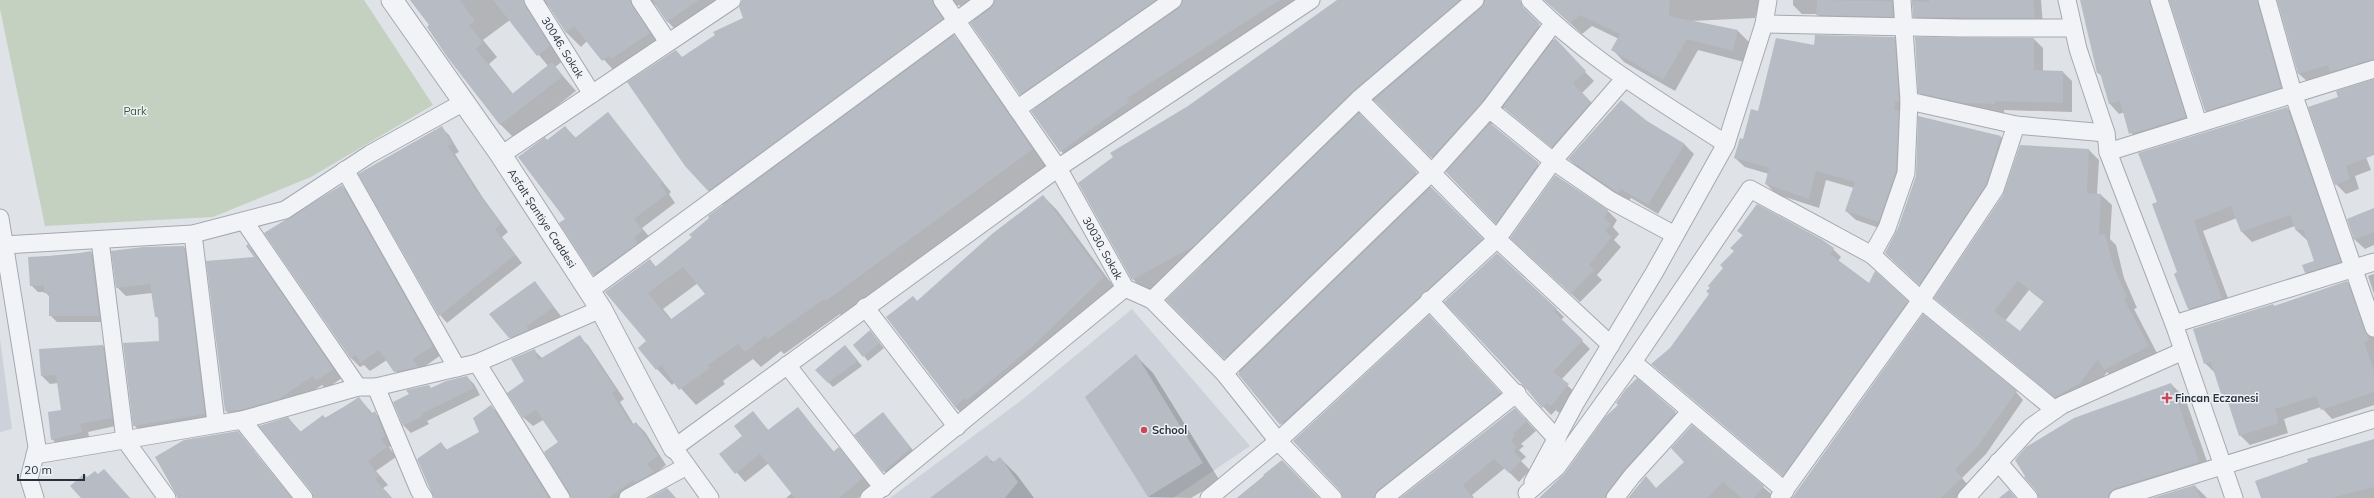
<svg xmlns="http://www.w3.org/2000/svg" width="2374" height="498" viewBox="0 0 2374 498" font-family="Mulish,sans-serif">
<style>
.built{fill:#cdd1d9}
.green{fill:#c4d1c0}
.shadow{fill:#0003;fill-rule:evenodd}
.building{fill:#b6bbc4;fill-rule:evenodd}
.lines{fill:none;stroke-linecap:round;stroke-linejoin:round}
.minor-casing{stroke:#a5a9b1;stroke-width:19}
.tertiary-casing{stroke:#a5a9b1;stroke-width:23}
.minor{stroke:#f1f3f6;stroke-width:17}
.tertiary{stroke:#f1f3f6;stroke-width:21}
.poi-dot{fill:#c64a58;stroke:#eef1f5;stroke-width:1.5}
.labels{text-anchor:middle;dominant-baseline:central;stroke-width:3;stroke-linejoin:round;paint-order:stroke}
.street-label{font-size:11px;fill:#29303d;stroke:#eef1f5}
.park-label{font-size:11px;fill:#3c5837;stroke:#eef1f5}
.poi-label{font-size:11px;font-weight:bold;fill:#29303d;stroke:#eef1f5;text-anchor:start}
</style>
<rect width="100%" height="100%" fill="#dfe2e7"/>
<g class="built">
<polygon points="1132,309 1250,446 1173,498 890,498 1023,399"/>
<polygon points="0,339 12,429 0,432"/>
</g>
<polygon class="green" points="0,0 364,0 433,105 311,177 213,217 45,226 0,9"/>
<g class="shadow">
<path d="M411,0H735L682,36L667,21L657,5H649L664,48L617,74L587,41L581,47L566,32L548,5L542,6L564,60L555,67L576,91L515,139L501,125L428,27L431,25ZM510,20L548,66L513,94L489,64L497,57L483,40Z"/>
<path d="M743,0H1320L1140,112L1075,166L1061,151L1032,112L1036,109L1020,94L975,21L959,5L951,6L956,33L953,36L970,52L1048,165L842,316L840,314L784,354L781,351L761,367L753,359L723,381L725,384L696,405L675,382L672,385L657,369L648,341L606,292L650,260L656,267L693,237L724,206L709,191L683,58L744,19ZM698,283L706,294L672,320L663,309Z"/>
<polygon points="1340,0 1513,0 1594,81 1582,93 1600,112 1562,156 1504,108 1491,125 1551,176 1508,235 1376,100 1359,115 1490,248 1290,433 1240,373 1168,300 1204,264 1148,295 1133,279 1189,107"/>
<polygon points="1549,0 1760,0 1755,18 1691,21 1738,31 1749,42 1744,62 1698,50 1675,91 1624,62 1613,50 1619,39 1592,26 1582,34 1560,14"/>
<polygon points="1793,0 1909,0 1902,25 1826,24 1817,14 1802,14 1793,5"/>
<polygon points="1912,0 2041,0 2043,26 1923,26 1914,17"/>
<polygon points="2081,0 2169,0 2161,3 2195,127 2141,144 2132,134 2125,112 2119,114 2110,104 2102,76 2098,73"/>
<polygon points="2170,0 2278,0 2270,2 2290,97 2215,120 2206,111"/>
<polygon points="2278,0 2374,0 2374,71 2309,83 2299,74"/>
<polygon points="1894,38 1904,47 1908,122 1888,231 1856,220 1846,211 1854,188 1826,180 1819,208 1776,194 1766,184 1769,174 1745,167 1735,158 1759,112 1815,47"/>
<polygon points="2034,39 2043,48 2043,72 2063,72 2072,81 2072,112 2004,110 2004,113 1974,112 1929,102 1919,92"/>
<polygon points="2287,108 2297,118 2350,272 2316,282 2306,272 2315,262 2308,241 2297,231 2295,226 2252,242 2242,232 2237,218 2203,231 2232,309 2199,319 2189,309 2158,202"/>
<polygon points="2310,108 2374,148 2364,152 2371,170 2355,176 2359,189 2346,194 2336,184"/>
<polygon points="607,113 671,192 669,194 675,203 642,228 652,240 603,284 594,275 561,223 566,219 548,141 565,127 576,138"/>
<polygon points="1646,122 1685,145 1694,154 1658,214 1631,198 1628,202 1626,201 1579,169 1569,159"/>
<polygon points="441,127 449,135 459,152 455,154 483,198 508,232 502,237 522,263 447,323 440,315"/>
<polygon points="2001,137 2009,145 1994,193 1928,292 1894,261"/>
<path d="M2089,150L2099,160L2097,195H2101L2112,205L2110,239L2116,245L2124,278L2137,308L2134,309L2159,357L2115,380L2107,372L2090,394L2066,407L1936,298ZM2029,290L2044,302L2020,333L2005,321Z"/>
<polygon points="1556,176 1608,211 1617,220 1613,227 1619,234 1614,240 1621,247 1597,275 1602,280 1580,302 1521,247"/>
<polygon points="342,186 351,195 441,355 404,381 387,360 370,371 364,365 360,367 351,358"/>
<polygon points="1043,196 1057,210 1117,291 969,420 955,407"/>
<polygon points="2374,209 2374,245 2365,249 2355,240"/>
<polygon points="1738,231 1833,249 1841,257 1838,261 1869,284 1907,302 1915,310 1791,483 1653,364 1671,349 1710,294 1744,236"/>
<polygon points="248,246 257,254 342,378 326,389 322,385 287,408 234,419 226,411 256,257"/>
<polygon points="184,247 193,256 214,423 143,434 134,425 160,342 159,319 156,316 152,293 126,296 117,287"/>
<polygon points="91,252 98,259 106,322 57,322 50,315 50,297 45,292 38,292 31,285 29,258"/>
<polygon points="2374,274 2374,294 2368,276"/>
<polygon points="2347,282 2356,292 2374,338 2374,405 2332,419 2321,407 2284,419 2288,433 2250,445 2240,435 2229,400 2222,393 2215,373 2205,363 2273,305 2275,307"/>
<polygon points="535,283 561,316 519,346 510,337"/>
<polygon points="1445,302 1556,309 1564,317 1561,320 1590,349 1561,380 1576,393 1559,413 1556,410 1551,415"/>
<polygon points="1439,326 1510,403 1389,498 1343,498"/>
<polygon points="870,332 884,348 868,361 864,356"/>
<polygon points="579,337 588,345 624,399 620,402 634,425 636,423 645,432 666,465 655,474 662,481 632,498 572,498 559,443 543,420 533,426 524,418 509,393 525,381 534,350 543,359"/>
<polygon points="103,346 111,354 120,425 88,432 90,440 60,447 52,439 62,410 58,383 50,384 42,376"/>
<polygon points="845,346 862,366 833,387 828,382"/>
<polygon points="1136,356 1153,373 1220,481 1191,498 1149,497"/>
<polygon points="467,377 474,384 480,395 427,421 429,424 411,433 404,426 394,403"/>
<polygon points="1637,379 1683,420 1616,498 1543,498 1566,474 1619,405"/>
<polygon points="2171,384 2185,398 2212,476 2143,498 2039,498"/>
<polygon points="2016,392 2023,400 1986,454 1962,478 1969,486 1956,498 1793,498"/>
<polygon points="359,398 373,414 375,413 384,422 394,445 389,447 396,457 376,471 388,485 383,488 392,498 314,498 288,418 301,432"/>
<polygon points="491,406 500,415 552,498 435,498 441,443 448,451 481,432"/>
<polygon points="798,408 834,452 838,449 847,457 871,487 858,498 786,498 792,493 769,463 745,482 721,454 743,436 753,412 769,431"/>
<polygon points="883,413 920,459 893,481 884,471"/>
<polygon points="1524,418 1536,431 1521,444 1524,446 1519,450 1526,457 1521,461 1530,470 1519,482 1505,468 1472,495 1474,498 1402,498"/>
<polygon points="1692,426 1770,493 1775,498 1629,498 1657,489 1686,462"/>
<polygon points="238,432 292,498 178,498 156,458"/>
<polygon points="2374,440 2374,498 2262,498"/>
<polygon points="987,457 994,463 1000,458 1017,475 1034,498 932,498"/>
<polygon points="1282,461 1318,498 1237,498"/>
<polygon points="2195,486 2207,498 2155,498"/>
</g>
<g class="building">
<polygon points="410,0 460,0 475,21 469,25 483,43 476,49 512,94 552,62 563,76 500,125 448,58 427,27 429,25"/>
<polygon points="493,0 523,0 550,46 537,56"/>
<polygon points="545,0 630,0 650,33 611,59 609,56 602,61 574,26 566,33"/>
<polygon points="652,0 699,0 667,22"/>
<polygon points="742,0 932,0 943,19 708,191 685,166 627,82 676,50 682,57 715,35 713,32 743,18 739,7"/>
<polygon points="995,0 1156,0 1020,95 970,23 991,8"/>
<polygon points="1183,0 1280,0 1127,98 1129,102 1060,152 1031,111 1179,8"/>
<polygon points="1337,0 1460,0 1352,92 1194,246 1132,280 1078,183 1113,157 1110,153 1188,106"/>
<polygon points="1485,0 1520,0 1523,7 1540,24 1481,103 1431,158 1374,100 1481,8"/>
<polygon points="1544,0 1670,0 1669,16 1738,30 1733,51 1687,39 1663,80 1611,50 1620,34 1580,15 1570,23"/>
<polygon points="1817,0 1892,1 1893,17 1816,15"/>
<polygon points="1929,0 2033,0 2035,18 1913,17 1912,1 1929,2"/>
<polygon points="2080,0 2149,0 2186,117 2129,134 2120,101 2109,104 2100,73 2097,73"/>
<polygon points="2169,0 2257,0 2281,88 2205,111"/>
<polygon points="2277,0 2374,0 2374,59 2330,72 2328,65 2298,74"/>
<path d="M954,35L1033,149L826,301L824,299L768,339L765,336L745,352L738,344L708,365L710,368L679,390L661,365L656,370L638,348L646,341L605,292L650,259L655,267L692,237L689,235L709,218L708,216ZM683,267L705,294L670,320L648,293Z"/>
<polygon points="1815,35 1895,37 1899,101 1895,101 1894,110 1899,111 1896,171 1879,222 1845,211 1855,182 1816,171 1809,199 1765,184 1769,168 1734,158 1740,138 1743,139 1751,109 1758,111 1776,38 1814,45"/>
<polygon points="1915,37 2034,38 2034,70 2063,71 2063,103 1995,101 1995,104 1964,103 1918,93"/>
<polygon points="1555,38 1586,71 1573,83 1591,102 1552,147 1503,107"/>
<polygon points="2374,79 2374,155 2346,166 2350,179 2335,185 2308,107 2338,97 2336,91"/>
<polygon points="1621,100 1647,121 1685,144 1648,205 1621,189 1618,193 1615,191 1568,159"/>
<polygon points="2287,107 2341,262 2305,273 2302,265 2314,261 2303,229 2296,231 2290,215 2241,232 2231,206 2194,221 2222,299 2188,309 2174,274 2177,272 2152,204 2157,202 2138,153"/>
<polygon points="608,112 663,182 660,184 667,194 634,219 643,230 634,238 638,243 593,275 559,223 565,219 518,157 545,137 547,140 565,126 575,138"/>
<polygon points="1359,113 1417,172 1224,359 1166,300"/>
<polygon points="1918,116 2001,136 1986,185 1919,285 1885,253 1898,228 1916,176"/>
<polygon points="1490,123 1539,163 1496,224 1446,172"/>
<polygon points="442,126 452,144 448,146 475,189 501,224 495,229 515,255 439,316 358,174"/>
<path d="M2020,145L2089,149L2087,193L2101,194L2099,235L2105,234L2114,267L2127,297L2124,299L2149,346L2104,370L2098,359L2080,383L2055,397L1934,298L2003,195ZM2018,281L2044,301L2020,331L1994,311Z"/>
<polygon points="1555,175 1608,210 1604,218 1611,224 1605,231 1612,237 1589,265 1594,270 1571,294 1510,238"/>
<polygon points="342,185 433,346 413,359 418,367 394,372 379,350 360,363 356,355 351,359 264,233"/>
<polygon points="1431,187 1483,239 1280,425 1238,374"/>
<polygon points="1043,195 1104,277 1033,346 987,384 967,400 965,398 955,407 886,317 913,296 917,301 992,234"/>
<polygon points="1757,204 1821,239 1834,248 1830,254 1869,283 1875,271 1908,301 1783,476 1651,364 1670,348 1709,294 1706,291 1710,288 1708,286 1723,268 1720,265 1734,251 1730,248 1743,235 1737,231"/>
<polygon points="2374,208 2374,232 2354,240 2347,219"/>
<polygon points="248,244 334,369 316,381 313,376 279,399 240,410 225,411 206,261 254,257 246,246"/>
<polygon points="184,246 205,414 133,426 123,343 159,341 158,317 155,317 150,284 116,288 111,251 143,247"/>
<polygon points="91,251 99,316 49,316 49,293 44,293 44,285 30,286 28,257 70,255"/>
<polygon points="1497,253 1557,309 1554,312 1583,340 1553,372 1569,384 1551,406 1547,403 1542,408 1525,387 1444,302"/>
<polygon points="535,281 554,307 527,326 528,330 509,338 489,314"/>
<polygon points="2347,281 2369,340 2364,342 2374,371 2374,392 2321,410 2316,396 2275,409 2279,423 2239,436 2225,393 2221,394 2211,362 2204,364 2193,329 2273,304 2274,306"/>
<polygon points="1923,314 2017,391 1978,446 1955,470 1962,478 1941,498 1792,498"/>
<polygon points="1429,315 1501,393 1378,490 1374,498 1343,498 1340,491 1293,441"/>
<polygon points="870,330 880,343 863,357 853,345"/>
<polygon points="580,335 616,390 612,393 632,425 636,422 658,456 647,464 654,472 635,483 633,480 608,498 571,498 544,452 558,442 536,410 523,418 507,393 524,381 511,359 535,349 538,360"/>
<polygon points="103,345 112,418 80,424 83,432 51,440 48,412 61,410 56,375 41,376 39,349"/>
<polygon points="845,345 858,361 828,383 815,370"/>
<polygon points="1136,354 1203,463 1148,497 1085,397"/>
<polygon points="467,376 474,388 421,414 423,416 403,426 393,402 409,394 406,390 429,385 431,388 446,381"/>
<polygon points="1637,378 1676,412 1624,470 1607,492 1605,498 1539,498 1565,473 1605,417 1618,405 1616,403 1626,389"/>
<polygon points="2171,383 2199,462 2115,488 2110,492 2108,498 2039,498 2037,492 2024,477 2025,476 2015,460 2026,447 2074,418"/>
<polygon points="359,397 371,414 375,411 385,436 381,438 387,447 368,461 379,476 375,479 391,498 314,498 312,492 259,426 288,417 300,432 323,415 326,419"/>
<polygon points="491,405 549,498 434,498 417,459 441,442 446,450 479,432 473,418"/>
<polygon points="798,407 833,452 839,447 863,478 839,498 795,498 760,454 735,474 719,454 742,436 734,426 753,411 768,430"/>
<polygon points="1515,408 1527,421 1513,434 1515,436 1511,440 1517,447 1513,451 1522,460 1509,473 1494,459 1463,485 1473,498 1400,498"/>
<polygon points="883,412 911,448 883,472 854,435"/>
<polygon points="1692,425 1764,486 1754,498 1741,498 1723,482 1708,498 1628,498 1646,476 1656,488 1684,462 1671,448"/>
<polygon points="238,431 291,498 179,498 155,457 184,440"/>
<polygon points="2374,439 2374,487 2332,498 2261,498 2255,481 2308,462 2307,459"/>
<polygon points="987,455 992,463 1000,457 1018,482 1005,498 930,498"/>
<polygon points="1282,460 1319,498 1237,498 1265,476 1263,475"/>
<polygon points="104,469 130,498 81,498 70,486 84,474 87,477 95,471 98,474"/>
<polygon points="2195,485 2200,498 2152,498"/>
<polygon points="667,488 676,498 649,498"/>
<polygon points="2009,490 2016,498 1999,498"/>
</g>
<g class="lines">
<g class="minor-casing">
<g id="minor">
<path id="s1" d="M533,0L592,94"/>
<polyline points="640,0 668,42"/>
<path id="s2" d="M942,0L1058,168L1125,288L1152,300L1224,373L1278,441L1333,498"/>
<path d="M1530,0C1586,58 1659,100 1726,144"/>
<polyline points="2067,0 2078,49 2106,133 2108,152 2174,324 2234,498"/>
<polyline points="2159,0 2198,123"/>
<polyline points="2267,0 2293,93 2374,328"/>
<polyline points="1764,24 1960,28 2073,28"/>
<polyline points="1359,99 1497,239 1611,345"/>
<polyline points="1909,101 2016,125 2106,133"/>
<polyline points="1017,109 1173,0"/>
<polyline points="1489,109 1553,161 1610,200 1675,235"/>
<polyline points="2108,152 2374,69"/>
<polyline points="501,155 732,0"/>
<polyline points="345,170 457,368"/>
<polyline points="0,218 37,447 29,479 35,498"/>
<polyline points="244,221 358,387"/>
<polyline points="193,234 216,423"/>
<polyline points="100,240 125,440 167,498"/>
<polyline points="4,245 193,234 285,210 370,154 464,102"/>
<polyline points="1872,255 1887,228 1906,173 1909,101 1902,0"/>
<polyline points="589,291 985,0"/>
<polyline points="1152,300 1359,99 1475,0"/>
<polyline points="1429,300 1557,439"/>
<polyline points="865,307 957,427"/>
<polyline points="2174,324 2374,262"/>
<polyline points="1633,362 1785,491"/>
<polyline points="477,363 561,498"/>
<polyline points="787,365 883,488"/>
<polyline points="1224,373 1437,167 1489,109 1553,24"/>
<polyline points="376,387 419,490 424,498"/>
<polyline points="242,420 304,498"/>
<polyline points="35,455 242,420 358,387 376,387 477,363 601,309"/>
<polyline points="1998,462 2029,498"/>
<polyline points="1533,482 1576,402 1654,273 1726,144 1764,24 1768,0"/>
<polyline points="1527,493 1557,467 1633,362 1750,189 1872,255 1921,300 2055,410"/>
<polyline points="628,498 687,466"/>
<polyline points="710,498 674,448 1058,168 1311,0"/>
<polyline points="869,498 1125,288"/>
<polyline points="1209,498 1278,441 1497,239 1553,161 1625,78"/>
<polyline points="1384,498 1517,393"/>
<polyline points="1615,498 1632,476 1690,412"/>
<polyline points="1779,498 1921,300 1995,189 2016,125"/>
<polyline points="1966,498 2031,427 2062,405 2183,351"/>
<polyline points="2118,498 2374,419"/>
</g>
</g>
<g class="tertiary-casing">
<g id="tertiary">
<path id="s3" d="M392,0L501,155L601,309L674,448"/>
</g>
</g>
<use href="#minor" class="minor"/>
<use href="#tertiary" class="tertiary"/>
</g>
<g class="poi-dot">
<path d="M2165 392h4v4h4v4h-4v4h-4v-4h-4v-4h4z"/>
<circle cx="1144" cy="430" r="4"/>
</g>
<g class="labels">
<g class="street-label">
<text stroke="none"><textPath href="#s1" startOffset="56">30046. Sokak</textPath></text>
<text stroke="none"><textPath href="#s3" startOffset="265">Asfalt Şantiye Caddesi</textPath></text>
<text stroke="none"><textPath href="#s2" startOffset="296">30030. Sokak</textPath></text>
</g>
<g class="park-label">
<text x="135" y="111">Park</text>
</g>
<g class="poi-label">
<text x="2175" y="398">Fincan Eczanesi</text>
<text x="1152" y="430">School</text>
</g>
</g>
<path d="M18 474v6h66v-6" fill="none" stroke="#29303d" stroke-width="2"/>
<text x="24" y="474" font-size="12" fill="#29303d" stroke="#eef1f5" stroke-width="3" paint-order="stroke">20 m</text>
</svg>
